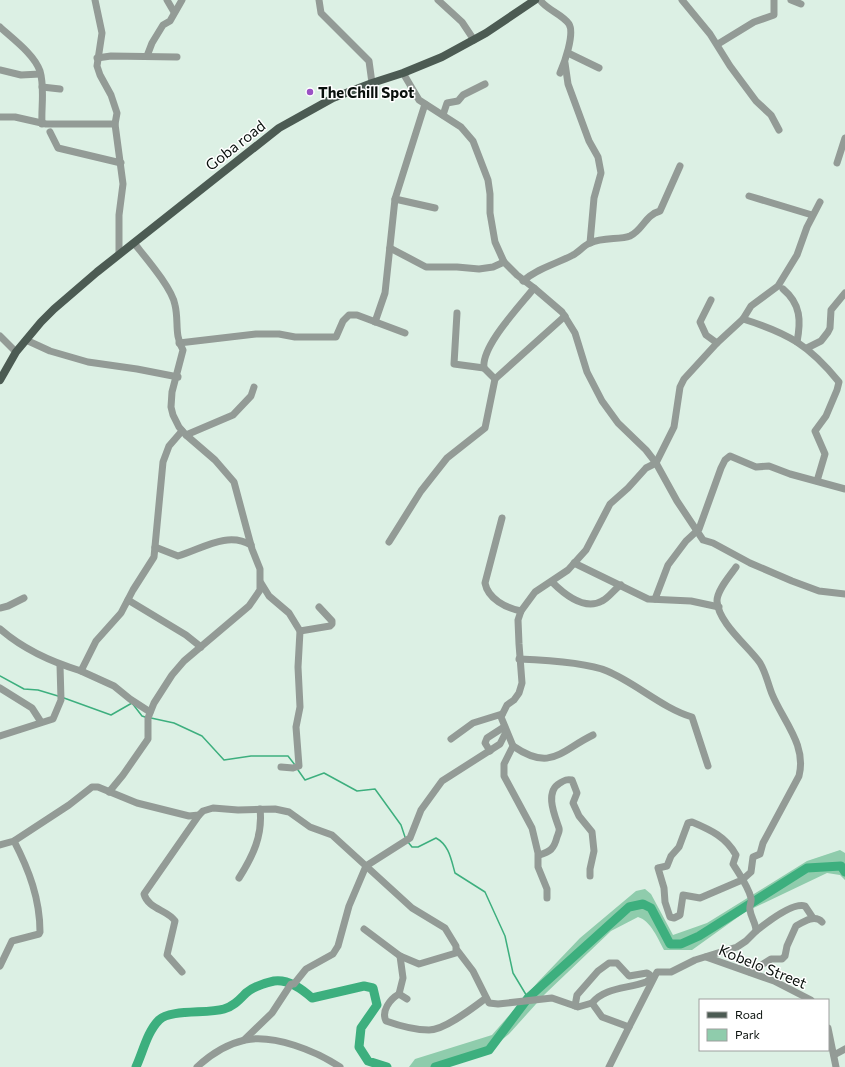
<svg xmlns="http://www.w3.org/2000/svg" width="845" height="1067" viewBox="0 0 845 1067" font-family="Commissioner,sans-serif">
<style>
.green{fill:#8fccac}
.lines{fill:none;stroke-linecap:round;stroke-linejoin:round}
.stream{stroke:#3daf7e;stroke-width:1.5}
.river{stroke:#3daf7e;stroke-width:9}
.minor{stroke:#939b96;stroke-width:7}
.major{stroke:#4c5b53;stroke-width:8}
.poi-dot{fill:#9a51c4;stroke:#fff;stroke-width:1.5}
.labels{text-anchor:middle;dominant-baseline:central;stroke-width:3;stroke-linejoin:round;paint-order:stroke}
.poi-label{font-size:15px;font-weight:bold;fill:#09100c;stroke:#fff;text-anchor:start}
.street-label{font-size:15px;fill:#09100c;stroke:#fff}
</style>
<rect width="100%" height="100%" fill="#dcf0e4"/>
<path class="green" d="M840,850L845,853V880L840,875L827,873L745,912L692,950H664C658,939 651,921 638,917L611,931L545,994L509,1034L483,1055L443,1067H409L415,1059L492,1035L538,982L580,938L636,891L645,889L651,894L673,935L707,923L807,861Z"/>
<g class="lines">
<g class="stream">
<polyline points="0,676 24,689 38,690 58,696"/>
<polyline points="64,698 111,715 132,703 142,716 145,717"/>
<polyline points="151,718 174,723 202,736 224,760 251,756 288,756 295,765"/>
<polyline points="298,770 305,780 324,773 357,791 375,789 401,825 405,837"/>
<path d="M408,842L412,847H418L436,838C449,845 451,859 455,873L485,892L505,936L513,973L528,998"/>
</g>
<g class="river">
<path d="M136,1067C143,1052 147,1032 159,1020C170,1009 207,1014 224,1009C234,1006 239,1000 246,993C253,987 265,983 274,981C289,979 302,989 312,998L364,986L373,988L377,1005L361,1028L359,1047L368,1061L387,1067"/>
<polyline points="435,1067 489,1050 528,998 629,907 643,904 651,908 670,944 681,944 699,936 807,868 841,866 845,872"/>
</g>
<g class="minor">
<polyline points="95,0 102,33 97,66 100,75 111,95 117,113 115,124 123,184 119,215 119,254"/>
<polyline points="167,0 174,12"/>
<polyline points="319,0 321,13 369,61 372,83"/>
<polyline points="438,0 462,22 474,40"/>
<path d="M540,0C547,10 562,14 569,24C575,34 564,64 560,73"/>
<polyline points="682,0 710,34 730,66 756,101 771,115 779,130"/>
<polyline points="791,0 801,4"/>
<path d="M0,27C13,39 34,54 40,71C45,88 41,107 42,124"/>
<polyline points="718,44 754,22 774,15 774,0"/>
<polyline points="568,53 599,68"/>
<polyline points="147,56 152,43 163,25 170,21 182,0"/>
<polyline points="97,58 111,56 177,57"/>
<polyline points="565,63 568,84 589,141 598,157 601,173 594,198 590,243"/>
<polyline points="0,70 21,75 40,74"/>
<polyline points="403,73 419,100 461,127 473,141 488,180 490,194 490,213 495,242 504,262 517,275 534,288 562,312 575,333 587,372 602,401 618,423 646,450 656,463 677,501 703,540 713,543 750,563 792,581 819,591 845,594"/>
<polyline points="42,87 60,89"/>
<polyline points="443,115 447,103 458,101 463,95 485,84"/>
<polyline points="0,117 15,117 46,124 115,124"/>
<polyline points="50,132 58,148 121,163"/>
<polyline points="837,163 845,138"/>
<polyline points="749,196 812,215"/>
<polyline points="395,199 435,208"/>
<polyline points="390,248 426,267 457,267 479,269 493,267 504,262"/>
<path d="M523,281C538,268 556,264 573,255C579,252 584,245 590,243C603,237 620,240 630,236C643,230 645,215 660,211L680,166"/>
<path d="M783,289C801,304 801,321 797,342"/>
<polyline points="711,300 700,322 706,335 717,343"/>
<polyline points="457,313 454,364 484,368"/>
<path d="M743,319C788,333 809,345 839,382L837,390L826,416L815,431L825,454L817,481"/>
<polyline points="375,322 385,293 395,199 425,104"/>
<polyline points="0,336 16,352"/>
<polyline points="26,340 50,351 88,362 137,369 178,377"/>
<polyline points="179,343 256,334 279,334 295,337 336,337 343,321 349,315 357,315 405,333"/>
<polyline points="807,348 821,341 828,332 830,328 831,310 845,293"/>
<path d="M495,379L484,368C481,346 520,306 534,288"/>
<polyline points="186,435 233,415 251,396 254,387"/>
<path d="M502,518L485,583C488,599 506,608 521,611"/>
<polyline points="389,542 421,491 447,458 485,428 495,379 565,316"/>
<path d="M155,547L178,556C202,549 227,531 251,545"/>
<polyline points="574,563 648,599 691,601 719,607"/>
<path d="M552,582C564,594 584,611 602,601C610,597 614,589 621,585"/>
<polyline points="261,583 269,596 289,613 300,631 298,667 300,707 296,727 299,766 293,768 281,767"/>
<polyline points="655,599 668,565 686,541 699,529 721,468 725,460 730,456 756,467 769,466 790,474 845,489"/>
<polyline points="128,600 186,635 201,647"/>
<polyline points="0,608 8,606 24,598"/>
<path d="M0,629C24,650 51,662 81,671L96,641L121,613L133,590L154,557L163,462L169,446L182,431"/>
<polyline points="300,631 330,626 332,624 332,621 319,607"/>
<path d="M519,659C542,660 586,662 607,671C636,683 662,708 692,717L708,766"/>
<polyline points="81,671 114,686 130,699 150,712"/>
<polyline points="0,688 32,708 41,722"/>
<polyline points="0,736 53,719 61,700 60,665"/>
<polyline points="451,739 473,723 502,714"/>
<path d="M513,746C551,772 560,751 593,735"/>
<polyline points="490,751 485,743 487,738 504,727"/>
<path d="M109,792L123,775L148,739V718L154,703L172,675L184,661L249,606L260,590V569L252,549L234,482L215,460L186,435L179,427L173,415L171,407L172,392L183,350C174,335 179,321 175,305C172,288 145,257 134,243"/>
<polyline points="0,845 14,841 69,805 92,787 98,787 137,803 189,816 199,815 203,811 213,808 238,810 275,809 289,812 310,827 332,835 366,866 349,906 338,946 333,954 306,969 294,984 291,984 272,1013 244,1040"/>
<path d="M539,855C550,852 554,849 557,837C558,834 560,831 559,828C555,816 544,792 560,783C565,780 567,779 572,780L577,793L573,803L579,816L592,832L594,851L590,869V876"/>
<path d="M239,878C253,856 263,835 260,809"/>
<polyline points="547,898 547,889 538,867 538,853 532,828 504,776 504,764 513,746 501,717 507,705 514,700 519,693 522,683 519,644 518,620 521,611 535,592 568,570 586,550 610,504 628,488 646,468 656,463 674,427 680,387 684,379 717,343 743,319 751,306 778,286 797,255 807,227 820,202"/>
<polyline points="364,929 400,956 419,964 456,953 456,946 445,928 412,908 366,866 410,838 421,810 442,781 500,744 506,732"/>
<path d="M756,931C766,923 793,902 805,906L813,918"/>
<polyline points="457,950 473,971 489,1003 498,1004 552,998 578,1007 592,1003 602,1017 629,1027 609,1067"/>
<polyline points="400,956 403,978 399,994 407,999"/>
<polyline points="706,957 774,981 811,1000"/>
<path d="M0,966L12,941L39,934L40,932C40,899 29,870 14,841"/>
<path d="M182,972L167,955L175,921C168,910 148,909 144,894L199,815"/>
<path d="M750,972L771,959H782L785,956L787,946L796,926C803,922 815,914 822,922"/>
<path d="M399,994C390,999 381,1011 386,1021C400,1026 415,1030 429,1030C445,1030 474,1007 486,998"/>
<path d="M575,1006L577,995L598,971L609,963H617L629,976L647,973L650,975V979L646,982C627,989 605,987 592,1003"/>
<path d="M629,1027L657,972H671L695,960L737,947L746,941L756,931C756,923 751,918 750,910C749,906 752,902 751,898C748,886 739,874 733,864L736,855C726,837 711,830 692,822L688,823L679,847L671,856L667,866L658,868L664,888L665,902L670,917L674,918L680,915L683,895L700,898L742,880L751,872L753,857L760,854L763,843L799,776C807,745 783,721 772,694C768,684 766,673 760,663C749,647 718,623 717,601C717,590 730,576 736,567"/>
<polyline points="828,1028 836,1067"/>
<polyline points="834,1055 845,1049"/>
<path d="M197,1067C210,1055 227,1044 245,1040C274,1034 316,1051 340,1067"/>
</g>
<polyline class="major" points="0,380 16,352 41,322 54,309 97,272 279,128 333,98 372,83 403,73 442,57 486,33 535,0"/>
</g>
<circle class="poi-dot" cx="310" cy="92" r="4"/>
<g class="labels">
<g class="poi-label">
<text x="318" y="92">The Chill Spot</text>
</g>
<g class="street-label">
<text transform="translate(235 145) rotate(-38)">Goba road</text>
<text transform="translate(763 966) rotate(22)">Kobelo Street</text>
</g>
</g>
<rect x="699" y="999" width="130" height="52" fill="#ffffff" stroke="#9d9f9e"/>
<rect x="707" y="1012" width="20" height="6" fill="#4c5b53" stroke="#9d9f9e"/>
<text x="735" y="1019" font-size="12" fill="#09100c">Road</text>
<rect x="707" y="1029" width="20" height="12" fill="#8fccac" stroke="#9d9f9e"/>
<text x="735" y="1039" font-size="12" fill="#09100c">Park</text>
</svg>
